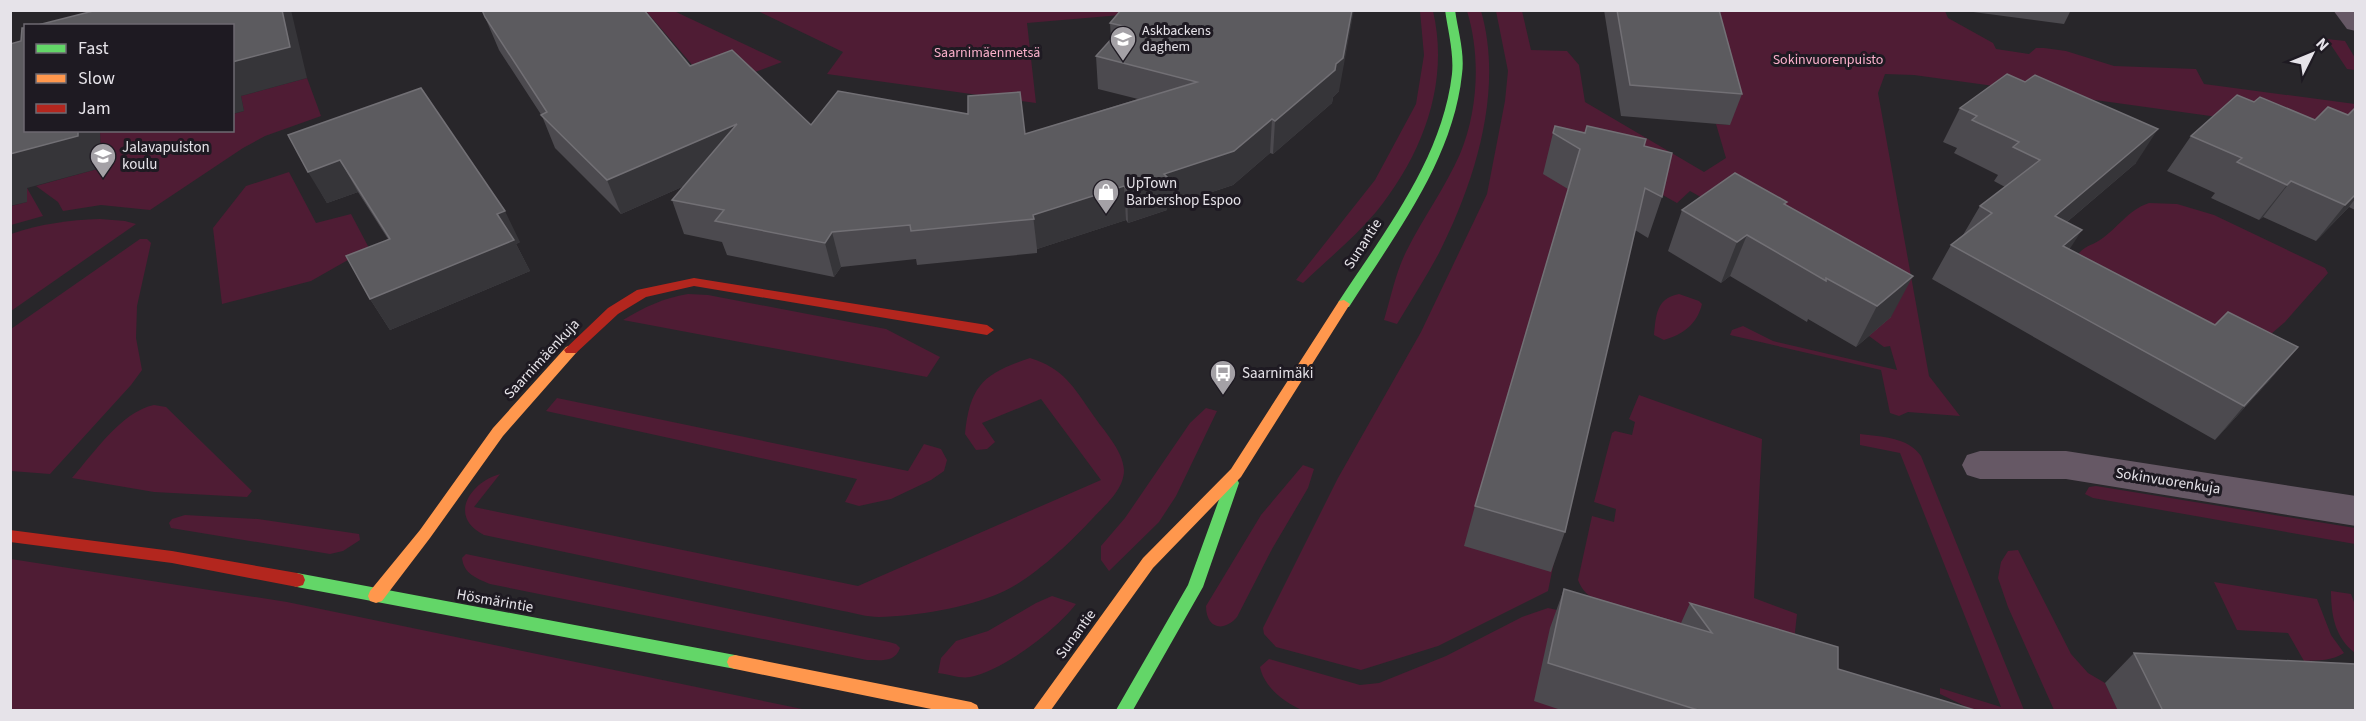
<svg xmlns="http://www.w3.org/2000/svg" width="2366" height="721" viewBox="0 0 2366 721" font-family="'Source Sans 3',sans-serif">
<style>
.green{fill:#4f1c34}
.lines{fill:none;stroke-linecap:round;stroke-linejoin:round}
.street{fill:#665865;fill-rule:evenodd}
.fast{fill:#63d668;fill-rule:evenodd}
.slow{fill:#ff974d;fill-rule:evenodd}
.jam{fill:#b3261e;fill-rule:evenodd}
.wall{fill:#4c4a4f}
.shaded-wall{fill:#363539}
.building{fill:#5c5b5f;stroke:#727075;stroke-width:1.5}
.labels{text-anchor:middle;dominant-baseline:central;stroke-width:6;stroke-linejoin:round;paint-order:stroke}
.far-poi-label{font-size:14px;fill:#e6e3e9;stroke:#1e1a22;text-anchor:start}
.far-park-label{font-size:14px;fill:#fab0cb;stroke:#1e1a22}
.poi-label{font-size:15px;fill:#e6e3e9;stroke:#1e1a22;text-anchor:start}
.street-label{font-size:15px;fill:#e6e3e9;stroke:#1e1a22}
</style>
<rect width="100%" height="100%" fill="#28262a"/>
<g class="green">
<polygon points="646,11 674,11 782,62 712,88"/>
<polygon points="758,11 1126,11 1121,15 1027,23 1036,103 827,74 843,52"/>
<path d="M1420,11H1433C1450,84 1422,155 1376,212C1355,237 1327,260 1303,283L1296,280L1375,180L1416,104L1424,55Z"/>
<path d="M1467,11H1481C1504,90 1475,182 1439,253C1426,277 1411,301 1397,324L1384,320C1391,297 1396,271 1407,250C1423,218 1445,188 1460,154C1478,111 1481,56 1467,11Z"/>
<polygon points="1496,11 1522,11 1531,50 1567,51 1579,65 1585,102 1704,172 1726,158 1716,124 1730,125 1701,11 1945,11 1948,18 1993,43 1996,49 2029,54 2036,48 2044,48 2066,51 2114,66 2196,69 2204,84 2355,104 2355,136 1914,75 1885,74 1878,93 1929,376 1960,416 1908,412 1899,416 1890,413 1881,370 1730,335 1732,330 1743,326 1773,341 1897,370 1890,346 1884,347 1869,336 1874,331 1706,200 1690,191 1677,203 1659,193 1631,187 1548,591 1438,646 1361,670 1276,647 1264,634 1263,628 1338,478 1421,332 1487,194 1505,101 1508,71"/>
<polygon points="2327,39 2345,41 2355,58 2355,70 2347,69"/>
<polygon points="307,78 321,116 265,136 243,148 150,210 101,205 63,211 58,202 36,186 101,168 100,131 232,130 233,114 244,111 241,96"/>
<polygon points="289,172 316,223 351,214 369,248 311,281 222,304 213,228 246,186"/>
<polygon points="27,188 43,216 11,225 11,206 27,202"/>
<path d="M2149,203L2177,204L2214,215L2325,268L2328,273L2285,322L2244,357L2077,256C2083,246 2091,246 2100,240C2118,228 2128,210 2149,203Z"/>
<path d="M100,219L125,221L136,224L11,311V234C40,224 69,220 100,219Z"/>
<polygon points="140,239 147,239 151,243 137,306 136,338 142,370 131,385 50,474 11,471 11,329"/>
<path d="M688,294L708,295L886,329L940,357L927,377L623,320C645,307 663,298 688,294Z"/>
<path d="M1679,294L1699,301L1702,304C1697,324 1684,334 1664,340L1654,335C1656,316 1656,298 1679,294Z"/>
<path d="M1030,358C1063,368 1074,387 1093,415C1103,430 1123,450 1124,470C1124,490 1105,505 1092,519C1070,543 1031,580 1000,593C966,608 916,616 879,617C867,617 854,613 843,611L484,535C448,517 469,483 500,474L474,507L858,586L1101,480L1041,399L982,423L995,442L987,449L976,450L965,434C970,384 985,373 1030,358Z"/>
<path d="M1639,395L1762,439L1754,598L1797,614L1794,641L1783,651L1598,602C1589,596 1582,591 1578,580L1592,516L1614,522L1616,509L1594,502L1612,433L1615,431L1632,435L1635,422L1629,419Z"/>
<polygon points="557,398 908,471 924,444 941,449 947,460 944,471 931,480 891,499 859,506 845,502 857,479 546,411"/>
<path d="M154,405L166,407L252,491L247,497L154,492L72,478C93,454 122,411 154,405Z"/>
<polygon points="1206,408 1217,411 1176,496 1159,522 1109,571 1101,560 1101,546 1125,518 1190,423"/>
<path d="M1860,434C1882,437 1908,437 1921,456L2024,710H1973L1940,694V688L2001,707L1900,453L1860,445Z"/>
<path d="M1303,465L1314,469L1308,488L1272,549L1237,617C1223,633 1206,628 1206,606L1261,515Z"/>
<polygon points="2096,486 2355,528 2355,544 2093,498 2085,494 2089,487"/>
<polygon points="185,515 258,519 359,534 360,540 343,551 330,554 171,528 169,523 172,519"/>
<polygon points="2018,550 2071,654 2088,673 2105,683 2118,710 2054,710 2008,607 1998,578 2001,562 2008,551"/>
<path d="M466,554L889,642L896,644L900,648C895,663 880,660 867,660L490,584C476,578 464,574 462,558Z"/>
<polygon points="11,559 287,602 807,710 11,710"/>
<path d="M2214,582L2317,599L2331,635L2344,653C2332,661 2319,660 2304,661L2288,633L2237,630Z"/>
<path d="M2331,591L2351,594L2355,605V653C2335,638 2331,615 2331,591Z"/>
<path d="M1052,596L1076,604C1056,630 1003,671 970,677C961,679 948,674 938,673L941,658L956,641L988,631L1036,603Z"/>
<path d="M1548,608L1557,610L1564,710H1302C1284,702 1264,687 1260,667L1269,659L1360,685L1379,683L1446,656L1522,617Z"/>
</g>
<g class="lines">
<g class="street">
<polygon points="2333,10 2356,10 2356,31 2347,29"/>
<polygon points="1980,451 2066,451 2356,496 2356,526 2066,479 1980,479 1967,475 1962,465 1967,455"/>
</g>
<g class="fast">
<path d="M1445,10H1455C1458,31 1465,53 1462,74C1453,161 1394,236 1349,307H1339L1338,304L1339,301C1385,231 1442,159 1452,74C1454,53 1448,31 1445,10Z"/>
<polygon points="1232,477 1237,479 1239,483 1203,587 1133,710 1116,710 1188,585 1225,483 1227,479"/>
<polygon points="297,573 735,655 741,657 743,662 741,667 735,669 297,587 291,585 289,580 291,575"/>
</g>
<g class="slow">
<polygon points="1344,300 1350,304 1241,477 1153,568 1051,710 1033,710 1143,558 1231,469 1339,301"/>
<polygon points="571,345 576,347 578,350 576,353 503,436 430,538 382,601 376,603 370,601 368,596 370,591 420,530 493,428 566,347"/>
<polygon points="735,655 971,702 977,705 979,710 936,710 735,669 729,667 727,662 729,657"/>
</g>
<g class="jam">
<polygon points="694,278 987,325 994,330 987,335 694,286 646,297 618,314 576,353 566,353 564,350 608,308 637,290"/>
<polygon points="10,530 172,551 297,573 303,575 305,580 303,585 297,587 172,563 10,542"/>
</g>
</g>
<g class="wall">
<polygon points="482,10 690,66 811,125 1025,134 1138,99 1098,89 1096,56 1111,40 1110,23 1121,10 1339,91 1333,97 1332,103 1273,154 1270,153 1233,185 1167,207 1167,210 1128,223 1126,220 1037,249 1037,253 917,265 916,259 841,267 834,277 727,255 722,242 684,234 672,200 684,186 621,214 555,148 542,116 499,50"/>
<polygon points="1604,10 1719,10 1742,94 1730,125 1621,116"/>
<polygon points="1958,10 2071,10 2064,24"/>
<polygon points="2254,102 2315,120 2348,115 2355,108 2355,210 2349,207 2316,241 2263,217 2259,220 2211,198 2215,193 2167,171 2191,136"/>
<polygon points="1960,108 2136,163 2067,222 2070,250 2215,325 2298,347 2268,382 2215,440 1932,279 1951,245 1963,235 1980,206 2005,187 1994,181 1998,175 1954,153 1957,148 1943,142"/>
<polygon points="1553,133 1644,146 1662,197 1648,238 1635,230 1565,532 1551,572 1464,546 1475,506 1568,189 1543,174"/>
<polygon points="288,135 520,242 516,244 530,271 390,330 370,299 388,239 358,192 327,203"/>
<polygon points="1785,205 1891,317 1856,347 1808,319 1807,322 1730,276 1721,283 1668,251 1682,210"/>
<polygon points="1564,589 1681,623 1690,603 1838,669 1978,711 1564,711 1534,701 1550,628"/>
<polygon points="2134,653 2355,711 2118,711 2105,683"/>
</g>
<g class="shaded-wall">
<polygon points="282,10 291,10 307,78 241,96 244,111 232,114 232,62"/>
<polygon points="1352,10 1354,10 1339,91 1333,97 1332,103 1273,154 1275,121"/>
<polygon points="1272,119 1270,153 1233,185 1167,207 1167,210 1128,223 1127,189"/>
<polygon points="737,124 747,158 621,214 607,180"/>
<polygon points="2158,129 2136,163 2034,250 2055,216"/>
<polygon points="78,130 100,130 101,168 27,188 27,202 10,206 10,154"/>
<polygon points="340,160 358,192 327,203 308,172"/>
<polygon points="2291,181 2263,217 2259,220 2287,185"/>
<polygon points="1124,186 1126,220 1037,249 1033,215"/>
<polygon points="2355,195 2355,199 2349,207 2316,241 2345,205"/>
<polygon points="505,211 520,242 516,244 530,271 390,330 370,299 497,214"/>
<polygon points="2082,230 2060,264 2063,246"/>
<polygon points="832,232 841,267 834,277 825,243"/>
<polygon points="1747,235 1730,276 1721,283 1737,242"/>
<polygon points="1913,276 1891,317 1856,347 1877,306"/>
<polygon points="2298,347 2268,382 2215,440 2244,406"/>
</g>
<g class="building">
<polygon points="97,10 282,10 290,47 232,62 232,26 34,26"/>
<polygon points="482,10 644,10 690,66 732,50 811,125 838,91 968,114 968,96 1020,92 1025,134 1197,82 1096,56 1123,26 1110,23 1121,10 1352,10 1343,58 1336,64 1335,70 1275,121 1272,119 1234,151 1164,174 1167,177 1127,189 1124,186 1033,215 1034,219 911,231 910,225 832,232 825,243 715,221 724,210 672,200 737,124 607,180 541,115 547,112 485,17"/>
<polygon points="1617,10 1719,10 1742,94 1630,85"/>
<polygon points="22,28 26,28 26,130 78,130 78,136 10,154 10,44 21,41"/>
<polygon points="2007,74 2025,82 2035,75 2158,129 2055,216 2082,230 2063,246 2215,325 2228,312 2298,347 2244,406 1951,245 1992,213 1980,206 2040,160 2013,147 2019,142 1972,120 1977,116 1960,108"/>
<polygon points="421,88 505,211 497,214 514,240 370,299 346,256 390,239 340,160 308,172 288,135"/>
<polygon points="2237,95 2254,102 2260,97 2315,120 2328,107 2348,115 2355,108 2355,195 2345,205 2291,181 2287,185 2237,162 2242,158 2191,136"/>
<polygon points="1555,126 1585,133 1587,126 1646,139 1644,146 1672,153 1662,197 1645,188 1565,532 1475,506 1580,149 1553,133"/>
<polygon points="1735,173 1787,202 1784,204 1913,276 1877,306 1826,278 1826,281 1747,235 1737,242 1682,210"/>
<polygon points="1564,589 1712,633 1690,603 1838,647 1838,669 1978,711 1701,711 1548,663"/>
<polygon points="2134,653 2355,664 2355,711 2163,711"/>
</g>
<defs>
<g id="school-pin" transform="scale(1.35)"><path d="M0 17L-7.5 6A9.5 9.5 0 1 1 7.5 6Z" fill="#a4a1a6" stroke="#1e1a22"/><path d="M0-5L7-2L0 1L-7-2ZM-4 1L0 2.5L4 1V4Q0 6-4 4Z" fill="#fff"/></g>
<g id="shop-pin" transform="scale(1.35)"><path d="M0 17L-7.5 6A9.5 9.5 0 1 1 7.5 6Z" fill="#a4a1a6" stroke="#1e1a22"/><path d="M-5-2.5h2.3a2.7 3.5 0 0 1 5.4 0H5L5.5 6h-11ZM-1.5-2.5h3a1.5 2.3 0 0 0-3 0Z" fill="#fff"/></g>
<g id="bus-pin" transform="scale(1.35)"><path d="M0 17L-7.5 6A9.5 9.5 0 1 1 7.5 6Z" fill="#a4a1a6" stroke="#1e1a22"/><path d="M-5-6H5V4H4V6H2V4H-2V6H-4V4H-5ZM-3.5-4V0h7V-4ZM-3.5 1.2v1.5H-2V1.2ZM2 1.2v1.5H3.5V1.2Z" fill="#fff"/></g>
</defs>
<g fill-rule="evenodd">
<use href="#school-pin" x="1123" y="39"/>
<use href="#school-pin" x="103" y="156"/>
<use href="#shop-pin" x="1106" y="192"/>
<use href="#bus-pin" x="1223" y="373"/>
</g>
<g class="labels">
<g class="far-poi-label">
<text x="1142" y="31">Askbackens<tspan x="1142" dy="16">daghem</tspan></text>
</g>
<g class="far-park-label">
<text x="987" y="53">Saarnimäenmetsä</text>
<text x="1828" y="60">Sokinvuorenpuisto</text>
</g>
<g class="poi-label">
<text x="122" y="147">Jalavapuiston<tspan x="122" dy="17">koulu</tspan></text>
<text x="1126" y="183">UpTown<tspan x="1126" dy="17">Barbershop Espoo</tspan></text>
<text x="1242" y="373">Saarnimäki</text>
</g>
<g class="street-label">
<text transform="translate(1363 244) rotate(-57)">Sunantie</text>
<text transform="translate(542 359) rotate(-47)">Saarnimäenkuja</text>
<text transform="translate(2168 481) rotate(9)">Sokinvuorenkuja</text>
<text transform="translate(495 601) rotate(10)">Hösmärintie</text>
<text transform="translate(1076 634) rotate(-54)">Sunantie</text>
</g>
</g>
<rect width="2366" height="721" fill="none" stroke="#e6e3e9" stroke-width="24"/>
<rect x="24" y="24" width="210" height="108" fill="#1e1a22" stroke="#6e6a72" stroke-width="1.5"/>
<rect x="36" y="44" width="30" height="9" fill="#63d668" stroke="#6e6a72" stroke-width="1.5"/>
<text x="78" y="54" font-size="18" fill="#e6e3e9">Fast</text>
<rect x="36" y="74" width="30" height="9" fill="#ff974d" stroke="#6e6a72" stroke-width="1.5"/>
<text x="78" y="84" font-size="18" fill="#e6e3e9">Slow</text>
<rect x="36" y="104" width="30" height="9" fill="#b3261e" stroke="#6e6a72" stroke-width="1.5"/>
<text x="78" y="114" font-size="18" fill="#e6e3e9">Jam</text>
<g transform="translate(2312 54) rotate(47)" stroke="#1e1a22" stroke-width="4.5" paint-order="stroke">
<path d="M0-4.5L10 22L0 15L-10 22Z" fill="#e6e3e9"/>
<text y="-9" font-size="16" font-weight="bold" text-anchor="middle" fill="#e6e3e9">N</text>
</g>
</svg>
